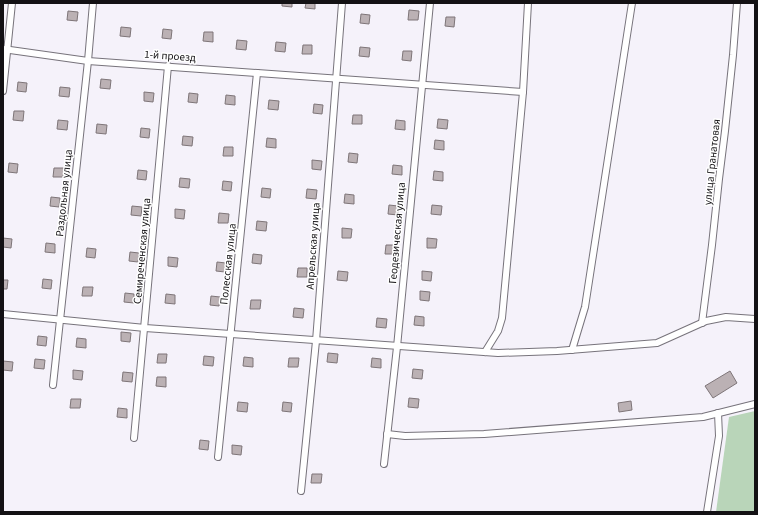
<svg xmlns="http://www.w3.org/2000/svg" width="758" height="515" viewBox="0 0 758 515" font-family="'Source Sans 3',sans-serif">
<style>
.green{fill:#b9d5b9}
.building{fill:#bbb1b4;stroke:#7e7578}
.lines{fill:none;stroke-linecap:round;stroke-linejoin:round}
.street-casing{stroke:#77737b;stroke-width:8}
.street{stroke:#fff;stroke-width:6}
.labels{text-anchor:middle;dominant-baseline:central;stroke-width:3;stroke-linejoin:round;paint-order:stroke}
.street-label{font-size:11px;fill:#131114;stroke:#fff}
</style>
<rect width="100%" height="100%" fill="#f5f2fa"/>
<polygon class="green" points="755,411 755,512 716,512 729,417"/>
<g class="building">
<polygon points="282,3 292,3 292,7 282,6"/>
<polygon points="306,3 315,3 315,9 305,8"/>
<polygon points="409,10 419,11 418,20 408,20"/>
<polygon points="68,11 78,12 77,21 67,20"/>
<polygon points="361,14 370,15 369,24 360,23"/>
<polygon points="446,17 455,17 454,27 445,26"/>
<polygon points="121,27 131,28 130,37 120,36"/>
<polygon points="163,29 172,30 171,39 162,38"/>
<polygon points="204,32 213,32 213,42 203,41"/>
<polygon points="237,40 247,41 246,50 236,49"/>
<polygon points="276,42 286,43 285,52 275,51"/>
<polygon points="303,45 312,45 312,54 302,54"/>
<polygon points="360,47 370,48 369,57 359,56"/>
<polygon points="403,51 412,51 411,61 402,60"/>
<polygon points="101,79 111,80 110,89 100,88"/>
<polygon points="18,82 27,83 26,92 17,91"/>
<polygon points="60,87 70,88 69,97 59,96"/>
<polygon points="144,92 154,93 153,102 144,101"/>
<polygon points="189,93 198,94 197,103 188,102"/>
<polygon points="226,95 235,96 235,105 225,104"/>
<polygon points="269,100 279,101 278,110 268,109"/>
<polygon points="314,104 323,105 322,114 313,113"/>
<polygon points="14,111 24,111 23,121 13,120"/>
<polygon points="353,115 362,115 362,124 352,124"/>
<polygon points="438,119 448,120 447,129 437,128"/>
<polygon points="58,120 68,121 67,130 57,129"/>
<polygon points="396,120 405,121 405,130 395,129"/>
<polygon points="97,124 107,125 106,134 96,133"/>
<polygon points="141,128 150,129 149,138 140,137"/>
<polygon points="183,136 193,137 192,146 182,145"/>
<polygon points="267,138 276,139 276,148 266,147"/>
<polygon points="435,140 444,141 444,150 434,149"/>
<polygon points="224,147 233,147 233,156 223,156"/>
<polygon points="349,153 358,154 357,163 348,162"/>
<polygon points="312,160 322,161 321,170 312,169"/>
<polygon points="9,163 18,164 17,173 8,172"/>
<polygon points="393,165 402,166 402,175 392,174"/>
<polygon points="54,168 64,168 63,177 53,177"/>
<polygon points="138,170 147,171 146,180 137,179"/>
<polygon points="434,171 443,172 443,181 433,180"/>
<polygon points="180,178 190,179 189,188 179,187"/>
<polygon points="223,181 232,182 231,191 222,190"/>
<polygon points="262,188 271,189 270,198 261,197"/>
<polygon points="307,189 317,190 316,199 306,198"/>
<polygon points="345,194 354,195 354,204 344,203"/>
<polygon points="51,197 60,198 59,207 50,206"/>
<polygon points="389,205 398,206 398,215 388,214"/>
<polygon points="432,205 442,206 441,215 431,214"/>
<polygon points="132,206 142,207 141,216 131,215"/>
<polygon points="175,209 185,210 184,219 175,218"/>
<polygon points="219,213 229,214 228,223 218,223"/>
<polygon points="257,221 267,222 266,231 256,230"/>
<polygon points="342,228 352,229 351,238 342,238"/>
<polygon points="3,238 12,239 11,248 3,247"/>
<polygon points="427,238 437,239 436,248 427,248"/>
<polygon points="46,243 55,244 55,253 45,252"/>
<polygon points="386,245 395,245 394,254 385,254"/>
<polygon points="87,248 96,249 95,258 86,257"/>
<polygon points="130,252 139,253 138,262 129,261"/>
<polygon points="253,254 262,255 261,264 252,263"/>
<polygon points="168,257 178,258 177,267 168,266"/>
<polygon points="217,262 226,263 225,272 216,271"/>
<polygon points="298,268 307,268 307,277 297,277"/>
<polygon points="338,271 348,272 347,281 337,280"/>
<polygon points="422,271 432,272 431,281 422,280"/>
<polygon points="43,279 52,280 51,289 42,288"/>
<polygon points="3,280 8,280 7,289 3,289"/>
<polygon points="83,287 93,287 92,296 82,296"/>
<polygon points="420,291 430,292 429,301 420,300"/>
<polygon points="125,293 134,294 134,303 124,302"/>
<polygon points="166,294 175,295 175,304 165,303"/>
<polygon points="211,296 220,297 219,306 210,305"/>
<polygon points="251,300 261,300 260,309 250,309"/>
<polygon points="294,308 304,309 303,318 293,317"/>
<polygon points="415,316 424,317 424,326 414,325"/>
<polygon points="377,318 387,319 386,328 376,327"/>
<polygon points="121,332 131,333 130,342 121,341"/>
<polygon points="38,336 47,337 46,346 37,345"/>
<polygon points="77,338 86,339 86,348 76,347"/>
<polygon points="328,353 338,354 337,363 327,362"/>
<polygon points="158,354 167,354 166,363 157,363"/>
<polygon points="204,356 214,357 213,366 203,365"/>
<polygon points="244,357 253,358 253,367 243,366"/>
<polygon points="289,358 299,358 298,367 288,367"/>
<polygon points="372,358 381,359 381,368 371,367"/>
<polygon points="35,359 45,360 44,369 34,368"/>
<polygon points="3,361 13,362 12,371 3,370"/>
<polygon points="413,369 423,370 422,379 412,378"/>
<polygon points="73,370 83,371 82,380 73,379"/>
<polygon points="730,371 737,383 713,398 705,386"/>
<polygon points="123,372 133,373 132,382 122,381"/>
<polygon points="157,377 166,377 166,387 156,386"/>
<polygon points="409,398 419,399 418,408 408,407"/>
<polygon points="71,399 81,399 80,408 70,408"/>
<polygon points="631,401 632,410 619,412 618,403"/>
<polygon points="238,402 248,403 247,412 237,411"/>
<polygon points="283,402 292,403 291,412 282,411"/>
<polygon points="118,408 127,409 127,418 117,417"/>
<polygon points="200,440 209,441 208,450 199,449"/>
<polygon points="232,445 242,446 241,455 232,454"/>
<polygon points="312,474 322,474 321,483 311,483"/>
</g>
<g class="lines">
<g class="street-casing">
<g id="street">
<polyline points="3,49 88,61 523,92"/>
<polyline points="3,91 12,3"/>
<polyline points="3,314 145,328 498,353 557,351 657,343 706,321 726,317 755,319"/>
<polyline points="702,323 712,245 719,179 725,131 733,55 737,3"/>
<polyline points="572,350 585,307 632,3"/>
<polyline points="485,352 498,331 502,318 523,92 528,3"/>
<polyline points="53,385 88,61 93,3"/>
<polyline points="387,434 405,436 484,434 703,417 755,404"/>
<polyline points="134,438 168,66"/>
<polyline points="218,457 257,73"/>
<polyline points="384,464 397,347 430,3"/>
<polyline points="301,491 316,341 342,3"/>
<polyline points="707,512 719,436 718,413"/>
</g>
</g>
<use href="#street" class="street"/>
</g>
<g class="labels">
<g class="street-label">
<text transform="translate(170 56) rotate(4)">1-й проезд</text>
<text transform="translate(712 162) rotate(-84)">улица Гранатовая</text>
<text transform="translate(64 193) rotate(-84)">Раздольная улица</text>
<text transform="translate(397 233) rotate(-85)">Геодезическая улица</text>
<text transform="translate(313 246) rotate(-86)">Апрельская улица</text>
<text transform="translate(142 251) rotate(-85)">Семиреченская улица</text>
<text transform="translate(228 264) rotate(-84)">Полесская улица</text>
</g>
</g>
<rect width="758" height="515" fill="none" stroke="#131114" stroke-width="8"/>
</svg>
